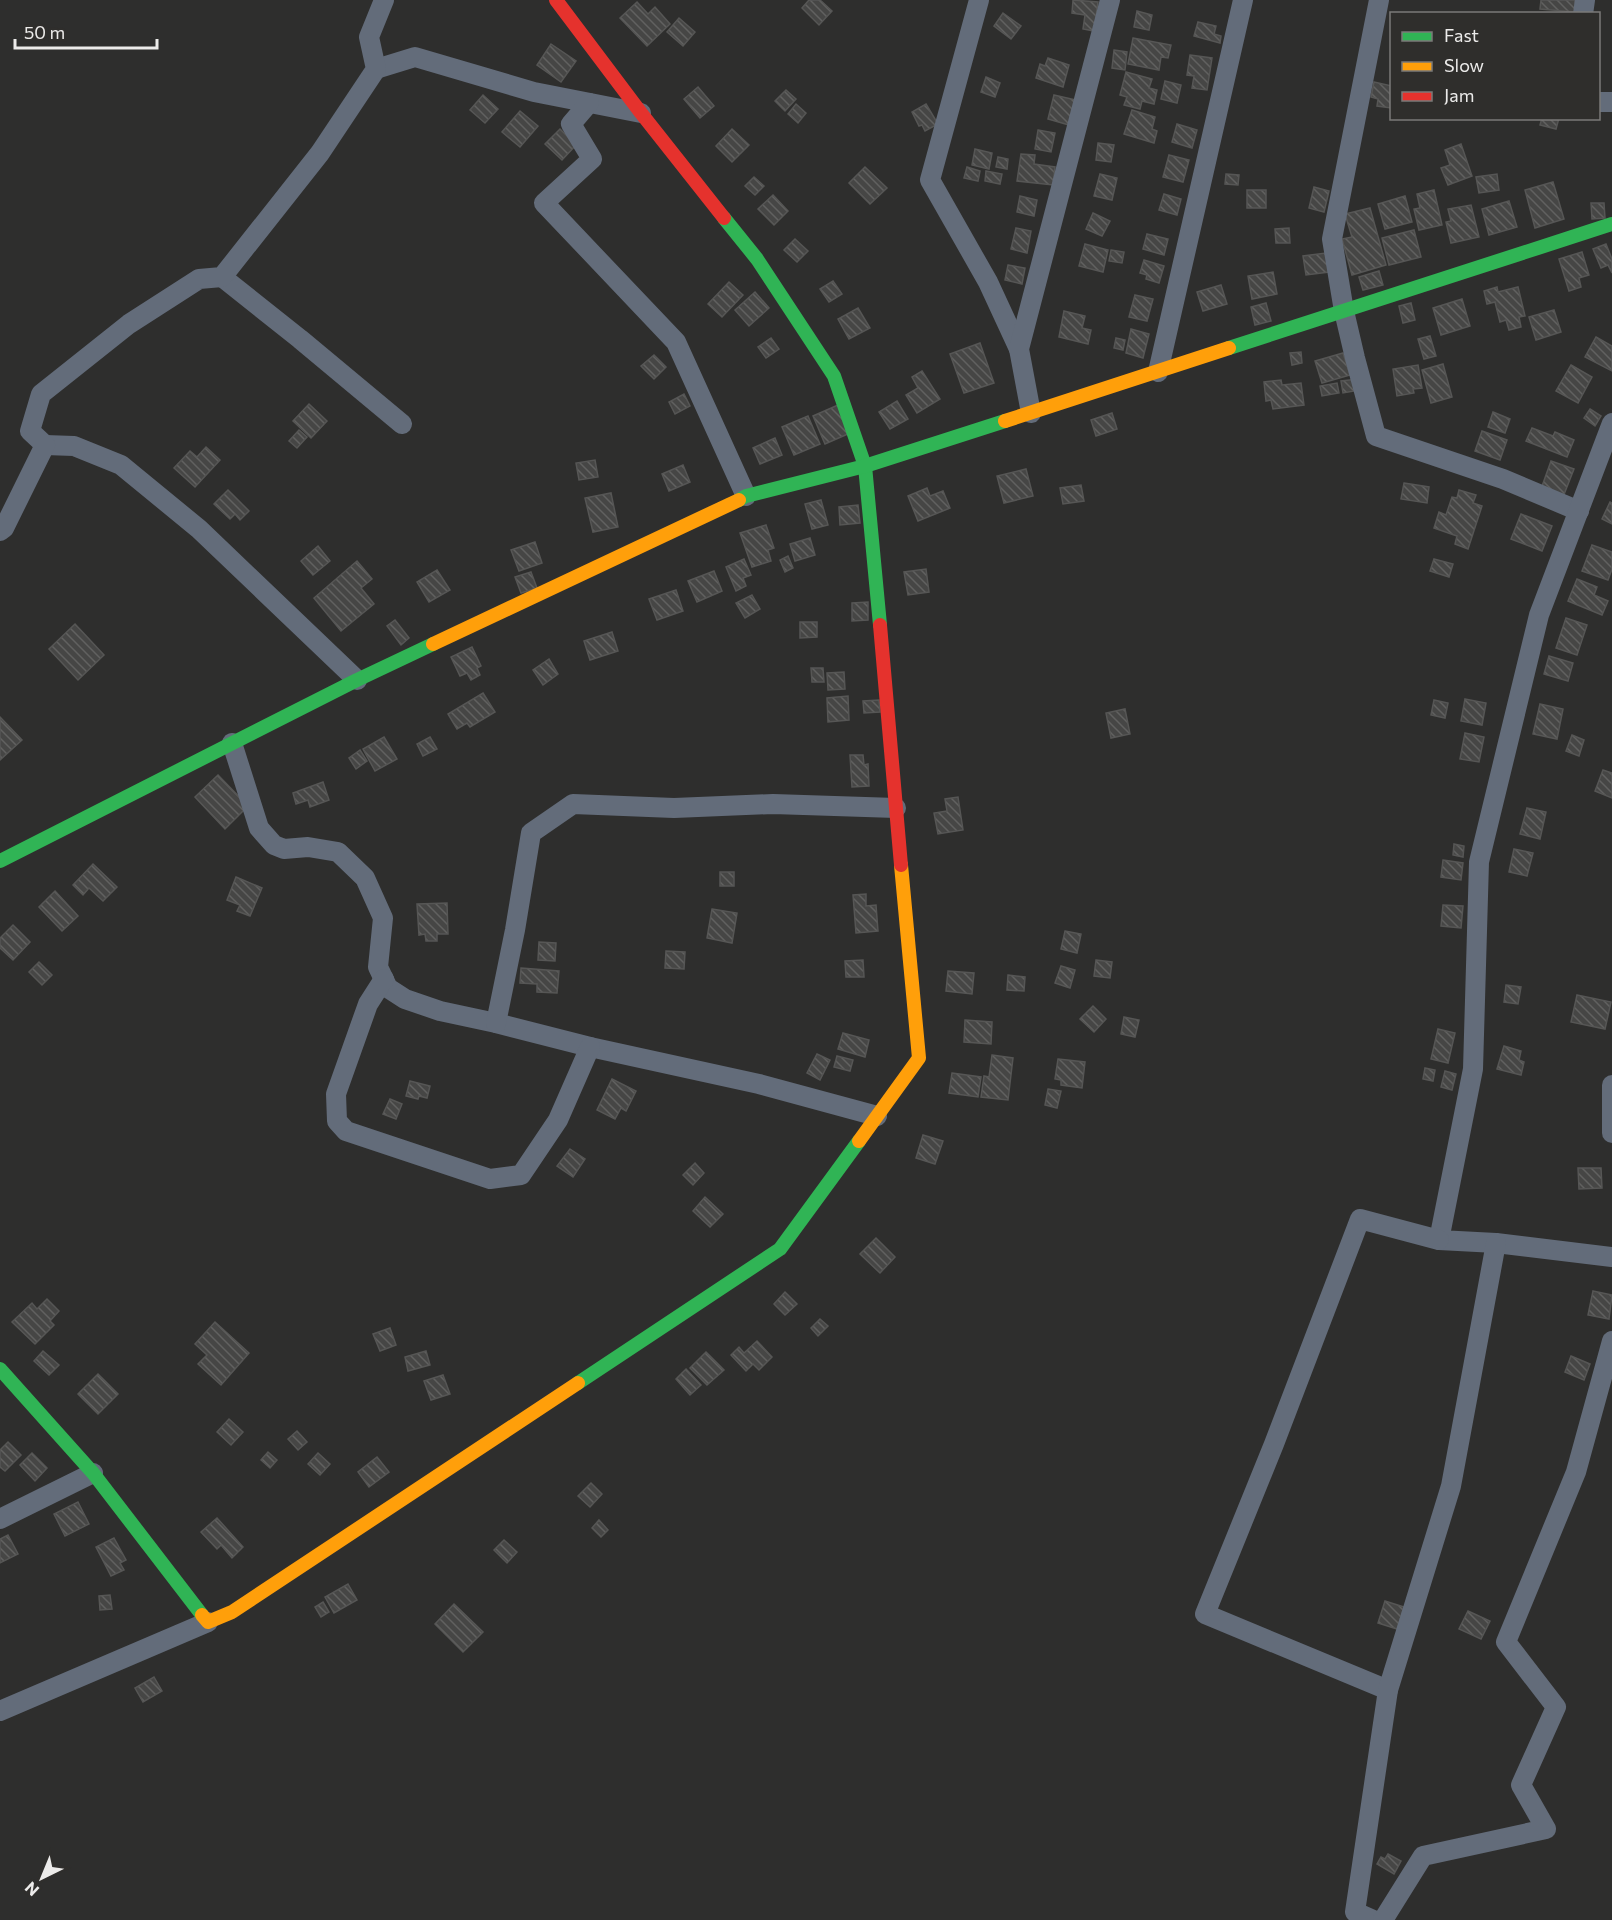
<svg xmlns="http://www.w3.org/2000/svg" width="1612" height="1920" viewBox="0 0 1612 1920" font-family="Commissioner,sans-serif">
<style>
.building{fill:url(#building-back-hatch);stroke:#565655;stroke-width:1.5}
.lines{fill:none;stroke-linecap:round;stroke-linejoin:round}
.street{stroke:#636c7a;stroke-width:20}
.fast{stroke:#30b455;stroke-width:14}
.slow{stroke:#ff9f0a;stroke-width:14}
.jam{stroke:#e5322d;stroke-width:14}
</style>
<defs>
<pattern id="building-back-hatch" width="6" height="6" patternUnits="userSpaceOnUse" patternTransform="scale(1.5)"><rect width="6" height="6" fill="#464645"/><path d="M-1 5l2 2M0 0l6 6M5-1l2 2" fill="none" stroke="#616160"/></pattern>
</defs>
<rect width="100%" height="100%" fill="#2e2e2d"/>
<g class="building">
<polygon points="809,0 820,0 832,11 819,25 802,8"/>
<polygon points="1073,0 1098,2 1094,31 1083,29 1085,15 1072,13"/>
<polygon points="1541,0 1575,0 1575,12 1540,9"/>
<polygon points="637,2 648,14 655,7 670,24 647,46 620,18"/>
<polygon points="1137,11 1152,15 1149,30 1134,27"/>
<polygon points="1003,13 1021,26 1011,39 994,26"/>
<polygon points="679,18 695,32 683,46 667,32"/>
<polygon points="1198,22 1216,26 1214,34 1221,36 1220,43 1194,36"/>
<polygon points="1133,38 1171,45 1168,58 1161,57 1159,70 1128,64"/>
<polygon points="551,44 576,61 561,82 537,65"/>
<polygon points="1114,50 1127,52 1125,70 1112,68"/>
<polygon points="1190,55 1212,58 1207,90 1192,88 1194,76 1187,75"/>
<polygon points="1048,58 1069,65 1063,87 1036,78 1040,64 1045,66"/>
<polygon points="1126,72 1152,79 1149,88 1157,90 1154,104 1142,101 1140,109 1124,105 1127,97 1120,95"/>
<polygon points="986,77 1000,83 995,97 981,92"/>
<polygon points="1165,81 1181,85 1177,103 1161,99"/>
<polygon points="1374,82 1392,86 1391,108 1377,106 1378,99 1371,97"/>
<polygon points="698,87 714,106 700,118 684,99"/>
<polygon points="786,90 796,99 785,111 775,101"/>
<polygon points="483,95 498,109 485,123 470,110"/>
<polygon points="1054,95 1076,100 1069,125 1048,119"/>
<polygon points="796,104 806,113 798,123 788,114"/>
<polygon points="926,104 938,124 925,131 922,125 919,126 912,112"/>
<polygon points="1132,110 1155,117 1152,129 1157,131 1154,143 1124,134"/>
<polygon points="520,111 538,126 520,147 502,132"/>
<polygon points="1542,118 1559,118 1556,129 1540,125"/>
<polygon points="1177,124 1197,130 1192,148 1172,142"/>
<polygon points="560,129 576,145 562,160 545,144"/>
<polygon points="732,129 749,145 732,162 716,146"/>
<polygon points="1038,130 1055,133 1051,152 1035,149"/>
<polygon points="1098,143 1114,145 1111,162 1096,160"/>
<polygon points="1461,144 1472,176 1448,185 1441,168 1450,165 1445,150"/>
<polygon points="975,149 992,153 989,169 972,165"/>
<polygon points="1021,154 1035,155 1034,164 1055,167 1053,185 1017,181"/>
<polygon points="1169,155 1189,160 1183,182 1163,177"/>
<polygon points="998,157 1008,159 1007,169 996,167"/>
<polygon points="865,167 887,188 870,204 849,183"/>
<polygon points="967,167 980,171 978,181 964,178"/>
<polygon points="986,171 1002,174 1000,184 985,181"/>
<polygon points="1100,174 1117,178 1112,200 1094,196"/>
<polygon points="1226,174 1239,175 1238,185 1225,184"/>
<polygon points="1497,174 1499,190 1479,193 1476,177"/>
<polygon points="754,177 764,186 755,195 745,186"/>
<polygon points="1553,182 1564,219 1535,228 1525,190"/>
<polygon points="1314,187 1329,191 1324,212 1309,208"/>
<rect x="1247" y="190" width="19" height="18"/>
<polygon points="1434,190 1442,225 1419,230 1414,209 1420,208 1417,194"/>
<polygon points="1164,194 1181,199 1177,215 1159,210"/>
<polygon points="773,195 788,211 774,225 758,209"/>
<polygon points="1020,196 1037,200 1034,216 1017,212"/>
<polygon points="1405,196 1412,222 1385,229 1378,204"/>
<polygon points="1509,201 1517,227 1489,235 1482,209"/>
<polygon points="1591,203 1604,203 1605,218 1592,219"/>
<polygon points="1471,205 1479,237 1451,243 1446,222 1451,221 1448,209"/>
<polygon points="1370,208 1386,265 1352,275 1342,239 1352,237 1345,214"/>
<polygon points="1093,213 1110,221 1102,236 1086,229"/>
<polygon points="1016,228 1031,231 1027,253 1011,249"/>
<polygon points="1289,228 1290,243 1276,243 1275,229"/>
<polygon points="1414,230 1421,257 1389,265 1382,238"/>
<polygon points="1147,234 1168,239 1164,255 1143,249"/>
<polygon points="795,239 808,251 797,262 784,250"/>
<polygon points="1085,244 1108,250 1103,272 1079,266"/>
<polygon points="1606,244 1612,259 1612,273 1608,265 1601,268 1593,249"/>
<polygon points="1111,250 1124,252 1122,263 1109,261"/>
<polygon points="1582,252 1589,275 1579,278 1581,287 1569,291 1559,259"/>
<polygon points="1326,253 1329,272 1306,275 1303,256"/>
<polygon points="1144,260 1164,266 1159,283 1146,279 1147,275 1140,273"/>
<polygon points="1008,265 1025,268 1022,284 1005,280"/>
<polygon points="1379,271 1383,285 1363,290 1359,277"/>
<polygon points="1273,272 1277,294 1252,299 1248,276"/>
<polygon points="833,281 842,294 829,302 820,289"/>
<polygon points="729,282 743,295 722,317 708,304"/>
<polygon points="1221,285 1227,304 1203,311 1197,292"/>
<polygon points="1497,287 1498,292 1518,287 1525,316 1519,317 1521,327 1509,330 1506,320 1500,322 1495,302 1487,304 1484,291"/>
<polygon points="755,292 769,308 749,326 735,310"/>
<polygon points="1135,295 1153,299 1147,321 1129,317"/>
<polygon points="1462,299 1470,326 1441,335 1433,308"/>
<polygon points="1266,303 1271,321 1255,325 1251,307"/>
<polygon points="1411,303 1415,320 1403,323 1399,306"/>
<polygon points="858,308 870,328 849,339 838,319"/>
<polygon points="1554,310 1561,332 1536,340 1529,317"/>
<polygon points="1064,311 1085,316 1082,328 1091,330 1088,344 1059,337"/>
<polygon points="1131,329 1149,334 1143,358 1126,353"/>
<polygon points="1430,336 1436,356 1424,359 1418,339"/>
<polygon points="1596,337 1612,346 1612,371 1585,357"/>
<polygon points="771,338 779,349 766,358 758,347"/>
<polygon points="1116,338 1125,340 1123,350 1114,348"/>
<polygon points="980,343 994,383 964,393 950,354"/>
<polygon points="1301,352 1302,363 1292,365 1290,353"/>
<polygon points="1343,353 1350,375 1322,383 1315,361"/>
<polygon points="654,355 666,367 654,379 641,366"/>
<polygon points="1443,364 1452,397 1431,403 1422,370"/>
<polygon points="1418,365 1422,388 1413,389 1414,393 1397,396 1393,369"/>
<polygon points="1571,365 1592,377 1578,403 1556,391"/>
<polygon points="922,371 940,399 917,413 906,395 918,388 912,377"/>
<polygon points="1358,379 1360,390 1343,393 1341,381"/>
<polygon points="1281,380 1282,385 1301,383 1304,405 1273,409 1271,400 1266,401 1264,382"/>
<polygon points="1337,383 1339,393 1322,396 1320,386"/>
<polygon points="684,394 690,406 675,414 669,402"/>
<polygon points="897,401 908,419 890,429 879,412"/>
<polygon points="309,404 327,421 311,438 293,421"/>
<polygon points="838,405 850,433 825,444 813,416"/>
<polygon points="1590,409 1601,416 1595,426 1584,418"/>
<polygon points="1493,412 1510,419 1505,433 1488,427"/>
<polygon points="1112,413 1117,429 1096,436 1091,420"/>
<polygon points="808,416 820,444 794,455 782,427"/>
<polygon points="1532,428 1553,436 1555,432 1574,440 1567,457 1526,441"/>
<polygon points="299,430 307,437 297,448 289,441"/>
<polygon points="1482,431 1507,440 1500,460 1475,451"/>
<polygon points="775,438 782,455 760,464 753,448"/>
<polygon points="206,447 220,460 195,487 174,468 190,451 197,457"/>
<polygon points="595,460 598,477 579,480 576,463"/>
<polygon points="1551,461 1574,469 1563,497 1541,489"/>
<polygon points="683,465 690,482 669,491 662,474"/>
<polygon points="1026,469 1033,496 1004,503 997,476"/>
<polygon points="1404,483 1429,487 1427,503 1401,499"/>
<polygon points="1081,485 1084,501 1063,504 1060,488"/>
<polygon points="927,488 930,496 943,491 950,508 918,521 908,496"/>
<polygon points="228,490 249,511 240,520 235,514 230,519 214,504"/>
<polygon points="1459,490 1476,495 1473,503 1482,506 1468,549 1455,544 1457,536 1434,528 1439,512 1446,515 1452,497 1457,498"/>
<polygon points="611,493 618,527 593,532 585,498"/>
<polygon points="821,500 828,525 812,529 805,504"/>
<polygon points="1610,502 1612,503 1612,524 1602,519"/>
<polygon points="858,505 860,523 840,525 839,507"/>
<polygon points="1521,514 1552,526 1542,551 1511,539"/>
<polygon points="766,525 774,548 768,550 771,561 752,567 740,533"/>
<polygon points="810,538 815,555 795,561 790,544"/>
<polygon points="535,542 542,563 519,571 511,550"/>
<polygon points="1592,545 1612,552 1612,569 1608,580 1582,571"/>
<polygon points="318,546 330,561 313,575 301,561"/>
<polygon points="788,556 793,568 785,572 780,560"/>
<polygon points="744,559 751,575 743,578 746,586 736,591 726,567"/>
<polygon points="1434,559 1453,564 1449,577 1430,571"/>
<polygon points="357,561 372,579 361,588 374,604 341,631 314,598"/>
<polygon points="926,569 929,592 908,595 904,572"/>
<polygon points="437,570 450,590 429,602 417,582"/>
<polygon points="714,571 722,591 697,602 688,581"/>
<polygon points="531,572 537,588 521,593 515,577"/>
<polygon points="1577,579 1597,587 1594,595 1608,601 1602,615 1568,601"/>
<polygon points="676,590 683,611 657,620 649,599"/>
<polygon points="752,595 760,609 745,618 736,603"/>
<polygon points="868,602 868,620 852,621 852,603"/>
<polygon points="1566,618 1587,625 1577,655 1556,648"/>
<polygon points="395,620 409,638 401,645 387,626"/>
<polygon points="800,622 817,622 817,637 800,638"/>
<polygon points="75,624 104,655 78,680 49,649"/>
<polygon points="612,632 618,651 590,660 584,641"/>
<polygon points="472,647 481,666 477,668 480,675 471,680 467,673 460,676 451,657"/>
<polygon points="1549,656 1573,663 1568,681 1544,674"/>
<polygon points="549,659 558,674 543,685 533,670"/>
<polygon points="811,668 823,668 824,682 812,682"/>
<polygon points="844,672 845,689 828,690 827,673"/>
<polygon points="483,693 495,712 470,727 467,723 457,729 448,714"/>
<polygon points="848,696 849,720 828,722 827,698"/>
<polygon points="1465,699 1486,703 1482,725 1461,721"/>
<polygon points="879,700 880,712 864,713 863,701"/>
<polygon points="1434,700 1448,703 1445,718 1431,715"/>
<polygon points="1540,704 1563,709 1557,739 1533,734"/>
<polygon points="1125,709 1130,734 1111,738 1106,713"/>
<polygon points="0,717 22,740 0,760"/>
<polygon points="1465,733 1484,737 1479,762 1460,759"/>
<polygon points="1572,735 1584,740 1579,756 1566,751"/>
<polygon points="384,737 397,759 375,771 363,749"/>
<polygon points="430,737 437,749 423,756 417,744"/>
<polygon points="360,750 367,761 356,769 349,758"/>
<polygon points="850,755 863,755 864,765 868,764 869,786 852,787"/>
<polygon points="1603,770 1612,773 1612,798 1595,791"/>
<polygon points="218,775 248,806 225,829 195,797"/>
<polygon points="323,782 329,800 310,807 308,800 296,804 293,793"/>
<polygon points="958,797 963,830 938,834 934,813 947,811 945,799"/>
<polygon points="1527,808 1546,812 1540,839 1520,834"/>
<polygon points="1454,844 1464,846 1463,857 1453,855"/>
<polygon points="1514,849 1533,853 1527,876 1509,872"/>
<polygon points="1443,860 1463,863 1461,880 1441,877"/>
<polygon points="93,864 117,887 103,901 89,888 83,895 73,885"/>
<rect x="720" y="872" width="14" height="14"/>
<polygon points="236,877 262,888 250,916 237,911 240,905 227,900"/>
<polygon points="55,891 78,916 62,931 39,907"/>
<polygon points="866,894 866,906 876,905 878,931 856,933 853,895"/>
<polygon points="447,903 448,934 437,934 437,941 426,941 425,934 419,935 417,904"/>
<polygon points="1443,905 1463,906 1461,928 1441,926"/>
<polygon points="712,909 737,913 732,943 707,938"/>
<polygon points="13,925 30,942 13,960 0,948 0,938"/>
<polygon points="1065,931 1081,934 1077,953 1061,949"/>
<polygon points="539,942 556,943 555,961 538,960"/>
<polygon points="666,951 685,952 684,969 665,968"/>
<polygon points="863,960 864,977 846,977 845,961"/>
<polygon points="1096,960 1112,962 1110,978 1094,976"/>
<polygon points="39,962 52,975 42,985 29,972"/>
<polygon points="1061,966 1075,970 1070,988 1055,983"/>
<polygon points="521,968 559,971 557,993 537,992 537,984 520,983"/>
<polygon points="948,971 974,973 972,994 946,991"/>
<polygon points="1008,975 1025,977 1024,991 1007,990"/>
<polygon points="1506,985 1521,987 1518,1004 1504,1002"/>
<polygon points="1577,995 1611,1002 1605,1029 1571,1022"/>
<polygon points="1093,1006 1106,1019 1094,1032 1080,1019"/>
<polygon points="1124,1017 1139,1020 1135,1037 1121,1034"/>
<polygon points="965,1020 992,1022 991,1044 964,1042"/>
<polygon points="1438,1029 1455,1033 1448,1063 1431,1059"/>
<polygon points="843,1033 869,1040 865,1057 838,1049"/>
<polygon points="1504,1046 1521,1051 1519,1060 1524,1062 1521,1075 1497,1069"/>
<polygon points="817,1054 830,1060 820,1080 807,1073"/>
<polygon points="992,1055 1013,1058 1008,1100 981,1097 984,1076 989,1077"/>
<polygon points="837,1056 853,1060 850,1071 834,1067"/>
<polygon points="1058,1059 1085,1062 1082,1088 1061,1085 1061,1080 1055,1079"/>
<polygon points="1425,1068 1435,1070 1433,1081 1423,1079"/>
<polygon points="1445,1071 1456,1074 1452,1090 1441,1087"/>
<polygon points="952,1073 981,1077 978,1097 949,1093"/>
<polygon points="612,1079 636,1091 626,1111 621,1108 615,1119 597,1110"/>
<polygon points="410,1081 430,1086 427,1098 419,1096 418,1099 406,1096"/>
<polygon points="1048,1089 1061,1091 1057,1108 1045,1105"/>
<polygon points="390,1099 402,1104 396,1119 383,1114"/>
<polygon points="923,1135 943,1141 935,1164 916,1158"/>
<polygon points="570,1149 585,1159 573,1177 557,1166"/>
<polygon points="695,1163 704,1173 693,1185 683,1175"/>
<polygon points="1578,1168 1601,1168 1602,1188 1579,1189"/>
<polygon points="705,1197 723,1214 710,1227 693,1211"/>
<polygon points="876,1238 895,1257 880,1273 860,1254"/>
<polygon points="1593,1291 1612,1295 1609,1319 1588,1315"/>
<polygon points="785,1292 797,1304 785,1315 774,1304"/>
<polygon points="47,1299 59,1311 50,1321 54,1325 35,1344 12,1322 32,1303 37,1309"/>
<polygon points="820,1319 828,1326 818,1336 811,1328"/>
<polygon points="215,1322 249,1353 221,1385 198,1364 207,1355 195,1344"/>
<polygon points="390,1328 396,1345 380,1351 373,1334"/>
<polygon points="757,1341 772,1357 759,1370 753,1364 746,1371 731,1355 739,1347 744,1353"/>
<polygon points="43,1351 59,1365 49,1375 34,1361"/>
<polygon points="426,1351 430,1365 408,1371 405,1357"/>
<polygon points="706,1352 724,1370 707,1385 690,1368"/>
<polygon points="1571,1356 1590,1364 1584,1380 1565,1372"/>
<polygon points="686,1369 701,1385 690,1395 676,1379"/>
<polygon points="98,1374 118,1394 98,1414 78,1394"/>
<polygon points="443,1375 450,1394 431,1400 424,1381"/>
<polygon points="229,1419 243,1432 231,1445 217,1432"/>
<polygon points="297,1431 307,1442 298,1450 288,1439"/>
<polygon points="8,1442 21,1455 5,1471 0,1467 0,1450"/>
<polygon points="268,1452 277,1460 270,1468 261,1460"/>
<polygon points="32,1453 47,1468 35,1481 20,1465"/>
<polygon points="318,1453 330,1464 320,1475 308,1464"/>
<polygon points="377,1457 389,1472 369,1487 358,1472"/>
<polygon points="591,1483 602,1494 590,1507 578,1496"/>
<polygon points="78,1502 89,1524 65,1536 54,1514"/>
<polygon points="217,1518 243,1547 232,1558 221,1545 217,1549 201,1532"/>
<polygon points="599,1520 608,1530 601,1537 592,1528"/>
<polygon points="8,1535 18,1554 0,1563 0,1539"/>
<polygon points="114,1538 126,1560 120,1563 124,1570 111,1576 96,1547"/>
<polygon points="504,1540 517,1552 507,1563 494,1550"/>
<polygon points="348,1584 357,1600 334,1613 325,1597"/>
<polygon points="110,1595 112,1609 100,1610 99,1596"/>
<polygon points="1385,1601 1404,1607 1397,1629 1378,1623"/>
<polygon points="323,1602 329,1612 321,1617 315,1607"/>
<polygon points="454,1604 483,1632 463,1652 435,1624"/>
<polygon points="1468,1611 1490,1621 1481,1639 1459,1629"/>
<polygon points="154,1677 162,1691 143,1702 135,1688"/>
<polygon points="1388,1854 1401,1861 1394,1874 1377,1864 1381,1857 1385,1859"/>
</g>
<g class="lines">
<g class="street">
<polyline points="979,0 930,180 988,282 1019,349"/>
<polyline points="1379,0 1332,239 1344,311 1355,358 1376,436 1503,479 1579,511"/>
<polyline points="1583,14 1585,0"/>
<polyline points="376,69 415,57 534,92 641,113"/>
<polyline points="1598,102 1612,102"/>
<polyline points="589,103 571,124 592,159 544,203 676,342 746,496"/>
<polyline points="222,277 300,339 402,424"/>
<polyline points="1158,372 1243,0"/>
<polyline points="1031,413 1019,349 1110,0"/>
<polyline points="1612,423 1539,615 1479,862 1473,1069 1439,1240 1496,1243 1612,1257"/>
<polyline points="45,445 74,446 121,465 199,529 357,680"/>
<polyline points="0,531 4,528 45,445 30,431 41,394 129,324 199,279 222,277 320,153 376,69 369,37 384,0"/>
<polyline points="232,743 259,828 274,845 284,849 308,847 338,852 365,878 383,918 378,967 388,988 405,999 440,1011 496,1023 590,1047 759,1084 877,1116"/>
<polyline points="384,979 368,1004 336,1094 337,1121 346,1131 490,1179 521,1175 558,1120 590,1047"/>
<polyline points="496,1023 515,930 531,833 573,804 674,808 773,804 896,808"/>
<polyline points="1612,1085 1612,1133"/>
<polyline points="0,1519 93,1473"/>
<polyline points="1388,1690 1205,1614 1274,1444 1360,1219 1439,1240"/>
<polyline points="0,1711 208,1622"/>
<polyline points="1373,1920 1355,1912 1388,1690 1451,1486 1496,1243"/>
<polyline points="1383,1920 1423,1856 1546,1829 1521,1785 1556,1707 1506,1642 1576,1472 1612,1341"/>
</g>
<g class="fast">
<polyline points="724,218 757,259 834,376 865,466 880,625"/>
<polyline points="1229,348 1612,224"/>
<polyline points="739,500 746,496 865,466 1005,421"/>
<polyline points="0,861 357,680 433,644"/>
<polyline points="0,1369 93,1473 202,1615"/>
<polyline points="578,1383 780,1249 859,1141"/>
</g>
<g class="slow">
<polyline points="1005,421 1229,348"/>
<polyline points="433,644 739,500"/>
<polyline points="859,1141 919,1058 901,865"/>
<polyline points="202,1615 208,1622 232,1612 578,1383"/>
</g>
<g class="jam">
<polyline points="556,0 641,113 724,218"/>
<polyline points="880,625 901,865"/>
</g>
</g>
<rect x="1390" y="12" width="210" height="108" fill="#2f2e2c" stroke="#7b7a78" stroke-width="1.5"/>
<rect x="1402" y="32" width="30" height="9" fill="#30b455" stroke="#7b7a78" stroke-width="1.5"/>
<text x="1444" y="42" font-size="18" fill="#ecebea">Fast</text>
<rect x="1402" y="62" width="30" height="9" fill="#ff9f0a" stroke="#7b7a78" stroke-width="1.5"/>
<text x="1444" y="72" font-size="18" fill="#ecebea">Slow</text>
<rect x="1402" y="92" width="30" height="9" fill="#e5322d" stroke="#7b7a78" stroke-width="1.5"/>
<text x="1444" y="102" font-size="18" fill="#ecebea">Jam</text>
<g transform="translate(42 1878) rotate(223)" stroke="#2f2e2c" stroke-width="4.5" paint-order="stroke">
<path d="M0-4.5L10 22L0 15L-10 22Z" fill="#ecebea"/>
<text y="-9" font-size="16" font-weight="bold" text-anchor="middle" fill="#ecebea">N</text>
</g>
<path d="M15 39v9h142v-9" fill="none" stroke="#ecebea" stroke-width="3"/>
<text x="24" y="39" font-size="18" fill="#ecebea" stroke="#2f2e2c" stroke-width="4.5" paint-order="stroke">50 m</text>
</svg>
